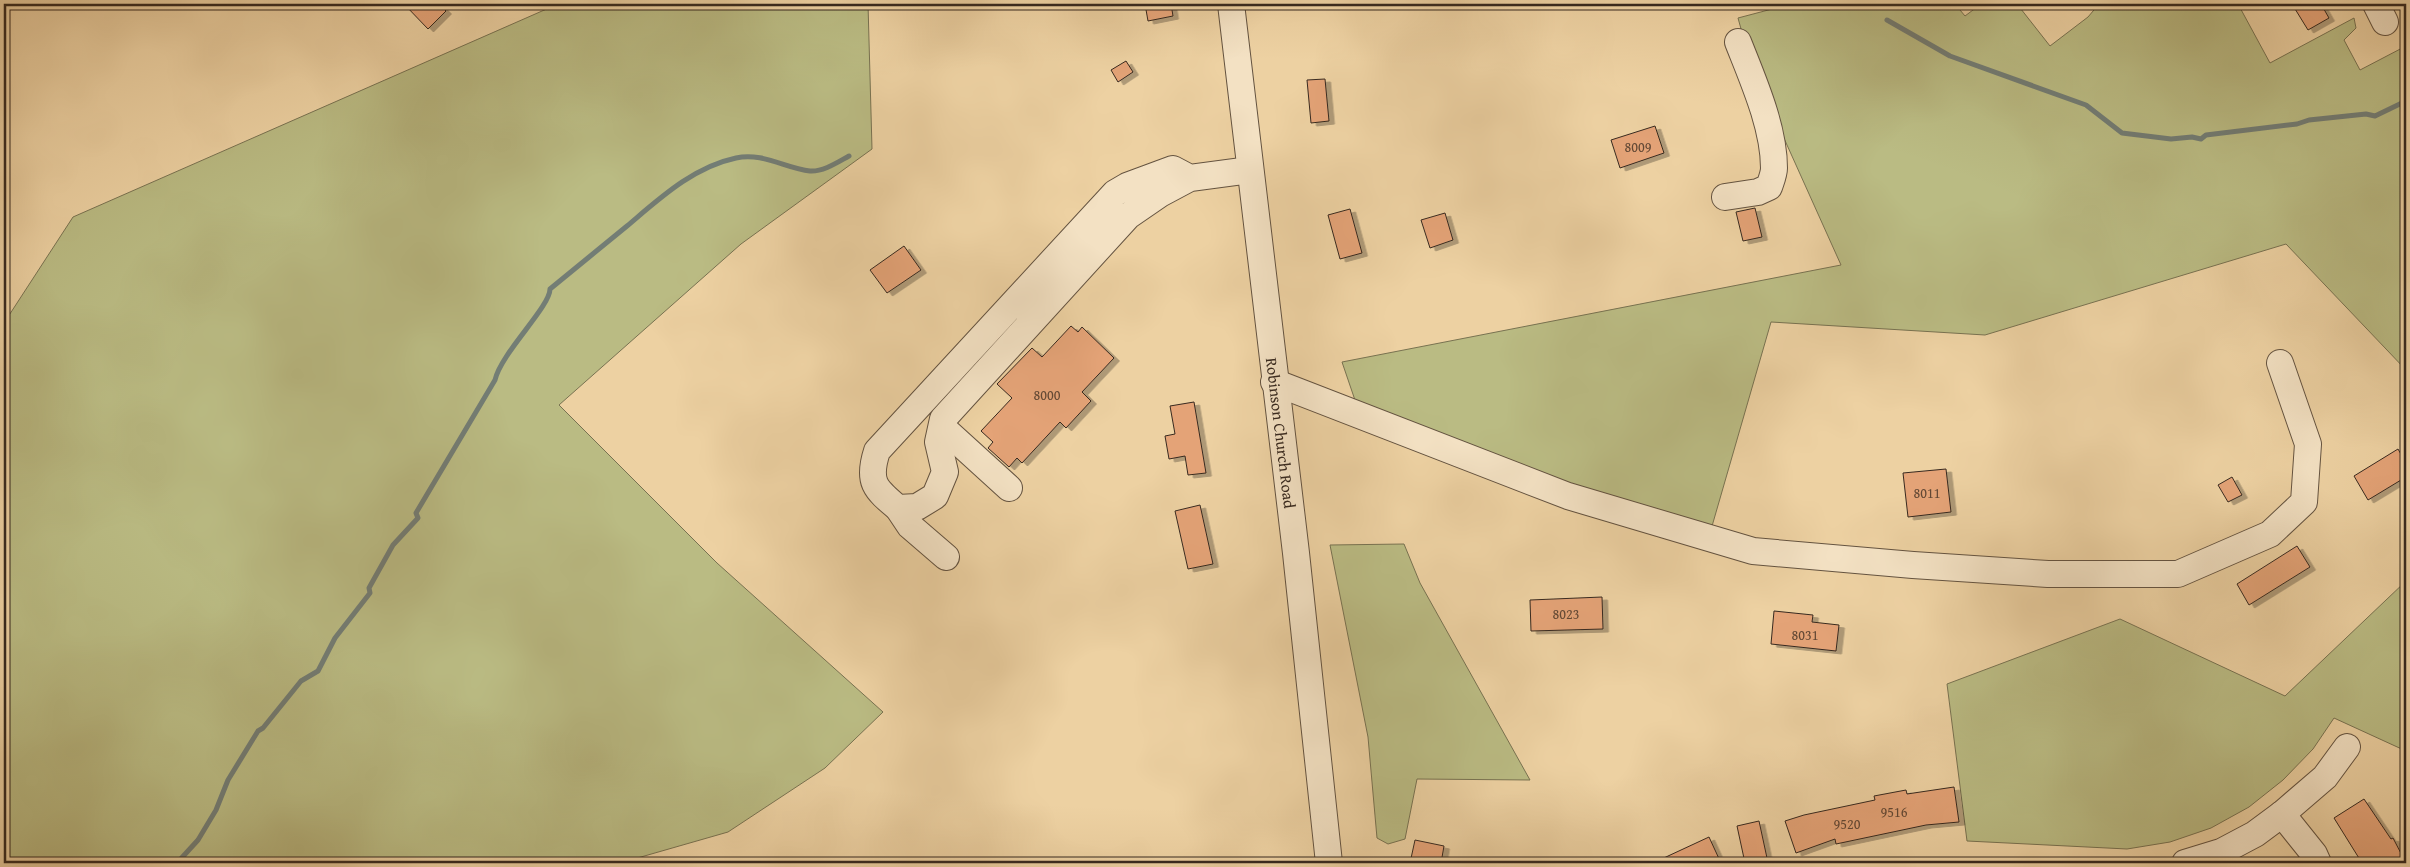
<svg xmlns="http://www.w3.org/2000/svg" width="2410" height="867" viewBox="0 0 2410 867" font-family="'Gentium Book Plus',serif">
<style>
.green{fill:#babb83;stroke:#787251}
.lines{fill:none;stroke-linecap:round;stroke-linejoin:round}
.stream{stroke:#737d75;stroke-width:5}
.building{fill:#e4a377;stroke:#37291f;filter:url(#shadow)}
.minor-casing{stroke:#645340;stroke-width:28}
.minor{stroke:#f3e1c3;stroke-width:26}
.labels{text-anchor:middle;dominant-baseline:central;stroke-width:5;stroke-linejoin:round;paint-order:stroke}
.number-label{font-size:14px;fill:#624835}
.street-label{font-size:16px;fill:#37291f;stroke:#f3e1c3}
</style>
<defs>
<filter id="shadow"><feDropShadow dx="5.5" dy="3" stdDeviation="0" flood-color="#0004"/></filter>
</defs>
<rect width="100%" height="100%" fill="#edd1a2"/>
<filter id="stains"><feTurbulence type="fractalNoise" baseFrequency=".004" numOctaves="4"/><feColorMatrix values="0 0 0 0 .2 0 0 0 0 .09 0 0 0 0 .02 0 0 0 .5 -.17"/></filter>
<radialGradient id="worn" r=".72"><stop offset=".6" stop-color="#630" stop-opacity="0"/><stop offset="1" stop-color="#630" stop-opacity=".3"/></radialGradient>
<g class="green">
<polygon points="558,4 868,4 872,149 741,244 559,405 717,563 883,712 825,768 728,832 620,863 4,863 4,323 73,217"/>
<polygon points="1791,4 1955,4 1965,16 1981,4 2017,4 2050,46 2088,17 2099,4 2238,4 2270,63 2354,18 2356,28 2344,40 2360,70 2406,46 2406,370 2286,244 1985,335 1771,322 1708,540 1358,409 1342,362 1841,265 1751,65 1738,18"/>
<polygon points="1404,544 1420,583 1530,780 1417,779 1405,839 1388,844 1377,838 1368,737 1330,545"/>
<polygon points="2406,581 2406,751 2334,718 2313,749 2283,780 2249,807 2211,828 2170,842 2127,849 1967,841 1947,684 2120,619 2285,696"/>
</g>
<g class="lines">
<g class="stream">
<polyline points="1887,20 1950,56 2086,105 2122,133 2171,139 2192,137 2201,139 2206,135 2297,124 2309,120 2366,114 2375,116 2406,101"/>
<path d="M177,863L198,840L216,810L228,780L258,731L263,728L301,681L318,671L335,638L370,593L369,588L393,545L418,518L416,513L495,380C501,353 550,307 550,289C576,268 601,247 627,226C659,199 693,167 736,158C762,152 785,168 810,171C823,172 838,162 849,156"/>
</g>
</g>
<g class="building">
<polygon points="404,4 439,4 446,11 428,29"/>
<polygon points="1145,4 1171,4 1173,16 1148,21"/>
<polygon points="2292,4 2321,4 2329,18 2308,30"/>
<polygon points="1126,61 1133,72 1118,82 1111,70"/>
<polygon points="1325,79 1329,121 1311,123 1307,80"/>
<polygon points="1655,126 1664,153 1620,168 1611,140"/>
<polygon points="1755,208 1762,237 1743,241 1736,212"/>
<polygon points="1350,209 1362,253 1340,259 1328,215"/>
<polygon points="1445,213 1453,240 1430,248 1421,220"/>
<polygon points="904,246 921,270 887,293 870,270"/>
<polygon points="1071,326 1078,332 1082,327 1114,358 1082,392 1091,401 1066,428 1060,422 1022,463 1017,458 1009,467 988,448 993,442 981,431 1012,398 997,384 1032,348 1042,357"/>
<polygon points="1194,402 1206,473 1188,475 1185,456 1169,459 1165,436 1175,434 1170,406"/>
<polygon points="2398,449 2406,463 2406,477 2368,500 2354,476"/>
<polygon points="1946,469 1951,512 1908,517 1903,473"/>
<polygon points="2232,477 2242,495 2228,502 2218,485"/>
<polygon points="1200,505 1213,564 1188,569 1175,511"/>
<polygon points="2297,546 2310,567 2249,605 2237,584"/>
<polygon points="1602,597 1603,629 1531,631 1530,600"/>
<polygon points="1774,611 1813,615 1812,622 1839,625 1836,651 1771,644"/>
<polygon points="1954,787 1959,822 1926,825 1836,844 1835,839 1796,853 1785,821 1804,815 1875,800 1874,796 1906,790 1907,794"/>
<polygon points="2364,799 2391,839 2393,838 2406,863 2362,863 2334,818"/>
<polygon points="1759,821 1767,858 1745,863 1737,826"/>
<polygon points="1709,837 1721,863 1653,863"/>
<polygon points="1415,840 1444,846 1441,863 1410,863"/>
</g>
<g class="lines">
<g class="minor-casing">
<g id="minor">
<polyline points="1231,4 1296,553 1329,863"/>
<polyline points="2376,4 2385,22"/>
<path d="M1190,178L1173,169L1127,186L1115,193L877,451C867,482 875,489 898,508L917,507L935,496L945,472L938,442L943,419L1128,216L1160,194L1190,178L1250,170"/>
<path d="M1725,197L1758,192L1769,187C1771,181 1774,174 1774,168C1774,127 1753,80 1738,42"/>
<polyline points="1274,382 1568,496 1753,551 1913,565 2048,574 2178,574 2270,534 2304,502 2308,444 2280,363"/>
<polyline points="942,427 1009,488"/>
<polyline points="898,508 910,526 946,557"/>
<polyline points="2282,814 2314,854 2318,863"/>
<polyline points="2185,863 2221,852 2255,834 2282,814 2325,777 2347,747"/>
</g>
</g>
<use href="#minor" class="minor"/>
</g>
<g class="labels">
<g class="number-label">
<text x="1638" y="147">8009</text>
<text x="1047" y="395">8000</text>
<text x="1927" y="493">8011</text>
<text x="1566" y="614">8023</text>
<text x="1805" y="635">8031</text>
<text x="1894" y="812">9516</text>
<text x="1847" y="824">9520</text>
</g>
<g class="street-label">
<text transform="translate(1281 433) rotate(83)">Robinson Church Road</text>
</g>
</g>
<rect width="2410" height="867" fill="none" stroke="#edd1a2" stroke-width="20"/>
<rect x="5" y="5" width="2400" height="857" fill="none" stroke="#37291f" stroke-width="2.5"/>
<rect x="10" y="10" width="2390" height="847" fill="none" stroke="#37291f"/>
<rect width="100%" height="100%" filter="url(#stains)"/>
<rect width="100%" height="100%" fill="url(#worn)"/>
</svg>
